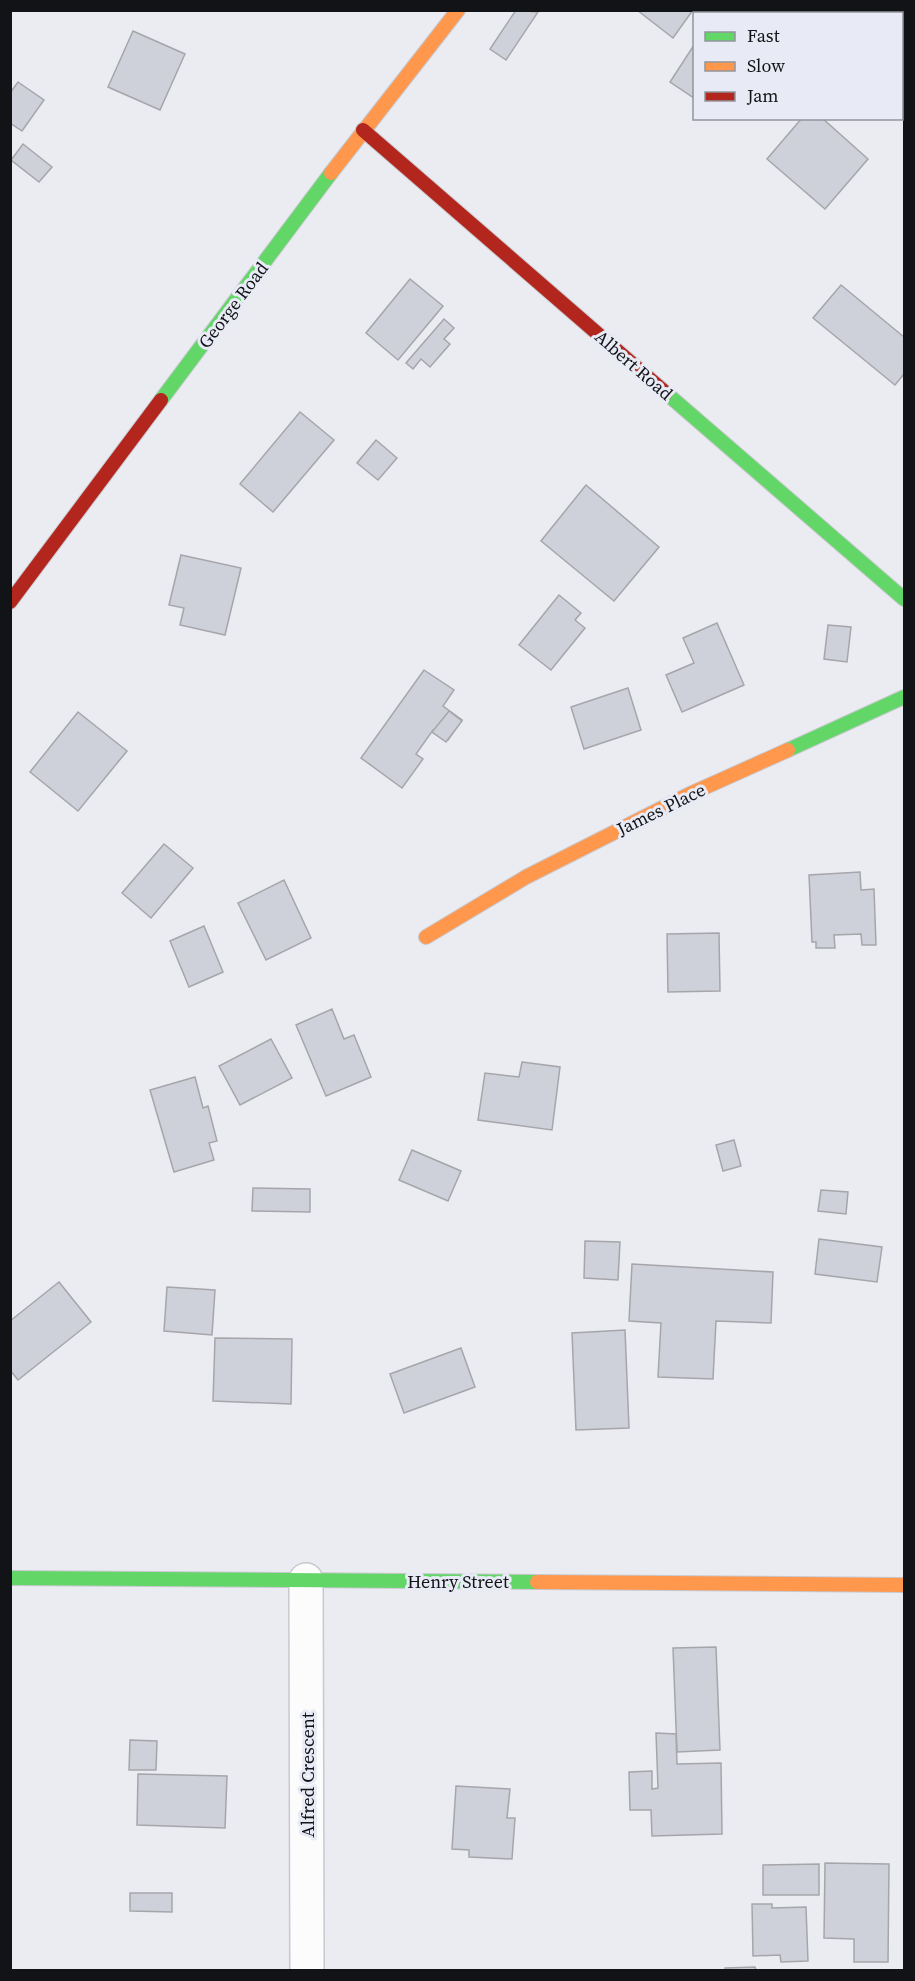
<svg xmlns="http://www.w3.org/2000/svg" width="915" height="1981" viewBox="0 0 915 1981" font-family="'Source Serif 4',serif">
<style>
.building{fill:#ced0da;stroke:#a6a6aa;stroke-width:1.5}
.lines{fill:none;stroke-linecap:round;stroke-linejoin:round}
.street-casing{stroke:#c8c9ce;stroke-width:36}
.fast-casing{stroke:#c8c9ce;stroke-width:16}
.slow-casing{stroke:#c8c9ce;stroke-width:16}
.jam-casing{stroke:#c8c9ce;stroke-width:16}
.street{stroke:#fcfcfd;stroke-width:33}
.fast{stroke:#63d668;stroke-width:14}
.slow{stroke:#ff974d;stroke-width:14}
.jam{stroke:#b3261e;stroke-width:14}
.labels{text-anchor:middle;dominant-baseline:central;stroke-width:6;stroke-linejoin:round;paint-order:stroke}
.street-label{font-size:18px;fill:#121316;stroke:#e8ebf5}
</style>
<rect width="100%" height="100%" fill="#ebecf2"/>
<g class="building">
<polygon points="516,10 538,12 506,60 490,49"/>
<polygon points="637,10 693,10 673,38"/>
<polygon points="133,31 185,54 160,110 108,87"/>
<polygon points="694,45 694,98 670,82"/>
<polygon points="18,82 44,100 22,131 10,123 10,93"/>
<polygon points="802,118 822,118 868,159 825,209 767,159"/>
<polygon points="23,144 52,167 39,182 11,160"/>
<polygon points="410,279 443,306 398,360 366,333"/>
<polygon points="841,285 904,337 904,374 895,385 813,318"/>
<polygon points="444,319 454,328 444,339 450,344 430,367 421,359 413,369 406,363"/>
<polygon points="300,412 334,440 273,512 240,484"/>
<polygon points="376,440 397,458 378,480 357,463"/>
<polygon points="586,485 659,547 614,601 541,541"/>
<polygon points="181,555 241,568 225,635 180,625 184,608 169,605"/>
<polygon points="559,595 581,613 575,620 585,628 551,670 519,645"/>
<polygon points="717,623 744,685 682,712 666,675 694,663 683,638"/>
<polygon points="828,625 851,627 847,662 824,659"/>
<polygon points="424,670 454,690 443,706 462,720 448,740 433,730 416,754 423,759 402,788 361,758"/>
<polygon points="628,688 641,730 584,749 571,707"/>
<polygon points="449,711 462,721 446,742 432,732"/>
<polygon points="78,712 127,751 78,811 30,772"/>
<polygon points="164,844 193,868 151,918 122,893"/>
<polygon points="860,872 861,890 874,889 876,945 862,945 861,934 834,935 835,948 816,948 816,942 812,942 809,875"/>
<polygon points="284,880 311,938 266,960 238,903"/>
<polygon points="204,926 223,972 189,987 170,941"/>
<polygon points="719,933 720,991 668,992 667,934"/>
<polygon points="332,1009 344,1039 354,1035 371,1077 326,1096 296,1025"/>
<polygon points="271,1039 292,1078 240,1105 219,1066"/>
<polygon points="522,1062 560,1067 552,1130 478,1120 485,1073 519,1077"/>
<polygon points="195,1077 203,1108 208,1106 217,1141 209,1143 214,1160 174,1172 150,1090"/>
<polygon points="734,1140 741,1166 723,1171 716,1145"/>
<polygon points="412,1150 461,1171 448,1201 399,1180"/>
<polygon points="253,1188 310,1189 310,1212 252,1211"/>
<polygon points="821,1190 848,1192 846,1214 818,1211"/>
<polygon points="819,1239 882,1247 877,1282 815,1274"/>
<polygon points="585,1241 620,1242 618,1280 584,1278"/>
<polygon points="632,1264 773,1272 771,1323 716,1321 713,1379 658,1377 661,1323 629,1321"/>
<polygon points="59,1282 91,1322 18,1380 10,1370 10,1321"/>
<polygon points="167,1287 215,1290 212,1335 164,1331"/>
<polygon points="625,1330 629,1428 576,1430 572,1333"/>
<polygon points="215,1338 292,1339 291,1404 213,1401"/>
<polygon points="461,1348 475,1387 404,1413 390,1374"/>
<polygon points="716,1647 720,1750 677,1752 673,1648"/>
<polygon points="656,1733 676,1734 677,1764 721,1763 722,1834 652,1836 651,1810 630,1810 629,1772 652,1771 652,1789 658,1788"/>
<polygon points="130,1740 157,1741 156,1770 129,1770"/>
<polygon points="138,1774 227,1776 225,1828 137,1825"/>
<polygon points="456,1786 510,1789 507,1818 515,1818 512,1859 469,1857 469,1850 452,1849"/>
<polygon points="825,1863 889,1864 888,1962 854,1962 854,1939 824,1938"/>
<polygon points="819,1864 819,1895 763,1895 763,1865"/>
<polygon points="130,1893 172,1893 172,1912 130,1911"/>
<polygon points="752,1904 772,1904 772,1908 806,1907 808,1961 781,1962 780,1955 753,1956"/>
<polygon points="755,1967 756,1970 725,1970 725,1968"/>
</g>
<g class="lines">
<g class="street-casing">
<polyline id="street" points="306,1580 307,1970"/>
</g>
<g class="fast-casing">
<g id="fast">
<polyline points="666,393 904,599"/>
<polyline points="161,400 331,173"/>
<polyline points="788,750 904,697"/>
<polyline points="10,1578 537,1582"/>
</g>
</g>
<g class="slow-casing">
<g id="slow">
<polyline points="331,173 458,10"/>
<polyline points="426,937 526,877 690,794 788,750"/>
<polyline points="537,1582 904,1585"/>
</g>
</g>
<g class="jam-casing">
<g id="jam">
<polyline points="363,130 666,393"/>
<polyline points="10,602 161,400"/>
</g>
</g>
<use href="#street" class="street"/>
<use href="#fast" class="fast"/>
<use href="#slow" class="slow"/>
<use href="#jam" class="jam"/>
</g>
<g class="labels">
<g class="street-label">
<text transform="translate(233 305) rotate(-53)">George Road</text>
<text transform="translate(634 365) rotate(41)">Albert Road</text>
<text transform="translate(661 809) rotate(-26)">James Place</text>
<text x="458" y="1581">Henry Street</text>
<text transform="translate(307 1775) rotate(-90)">Alfred Crescent</text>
</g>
</g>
<rect width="915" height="1981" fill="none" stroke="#121316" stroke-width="24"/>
<rect x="693" y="12" width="210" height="108" fill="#e8ebf5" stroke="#92959c" stroke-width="1.5"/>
<rect x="705" y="32" width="30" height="9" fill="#63d668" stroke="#92959c" stroke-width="1.5"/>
<text x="747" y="42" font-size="18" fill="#121316">Fast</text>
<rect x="705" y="62" width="30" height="9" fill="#ff974d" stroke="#92959c" stroke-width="1.5"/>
<text x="747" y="72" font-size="18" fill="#121316">Slow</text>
<rect x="705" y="92" width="30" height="9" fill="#b3261e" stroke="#92959c" stroke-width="1.5"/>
<text x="747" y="102" font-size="18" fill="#121316">Jam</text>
</svg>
